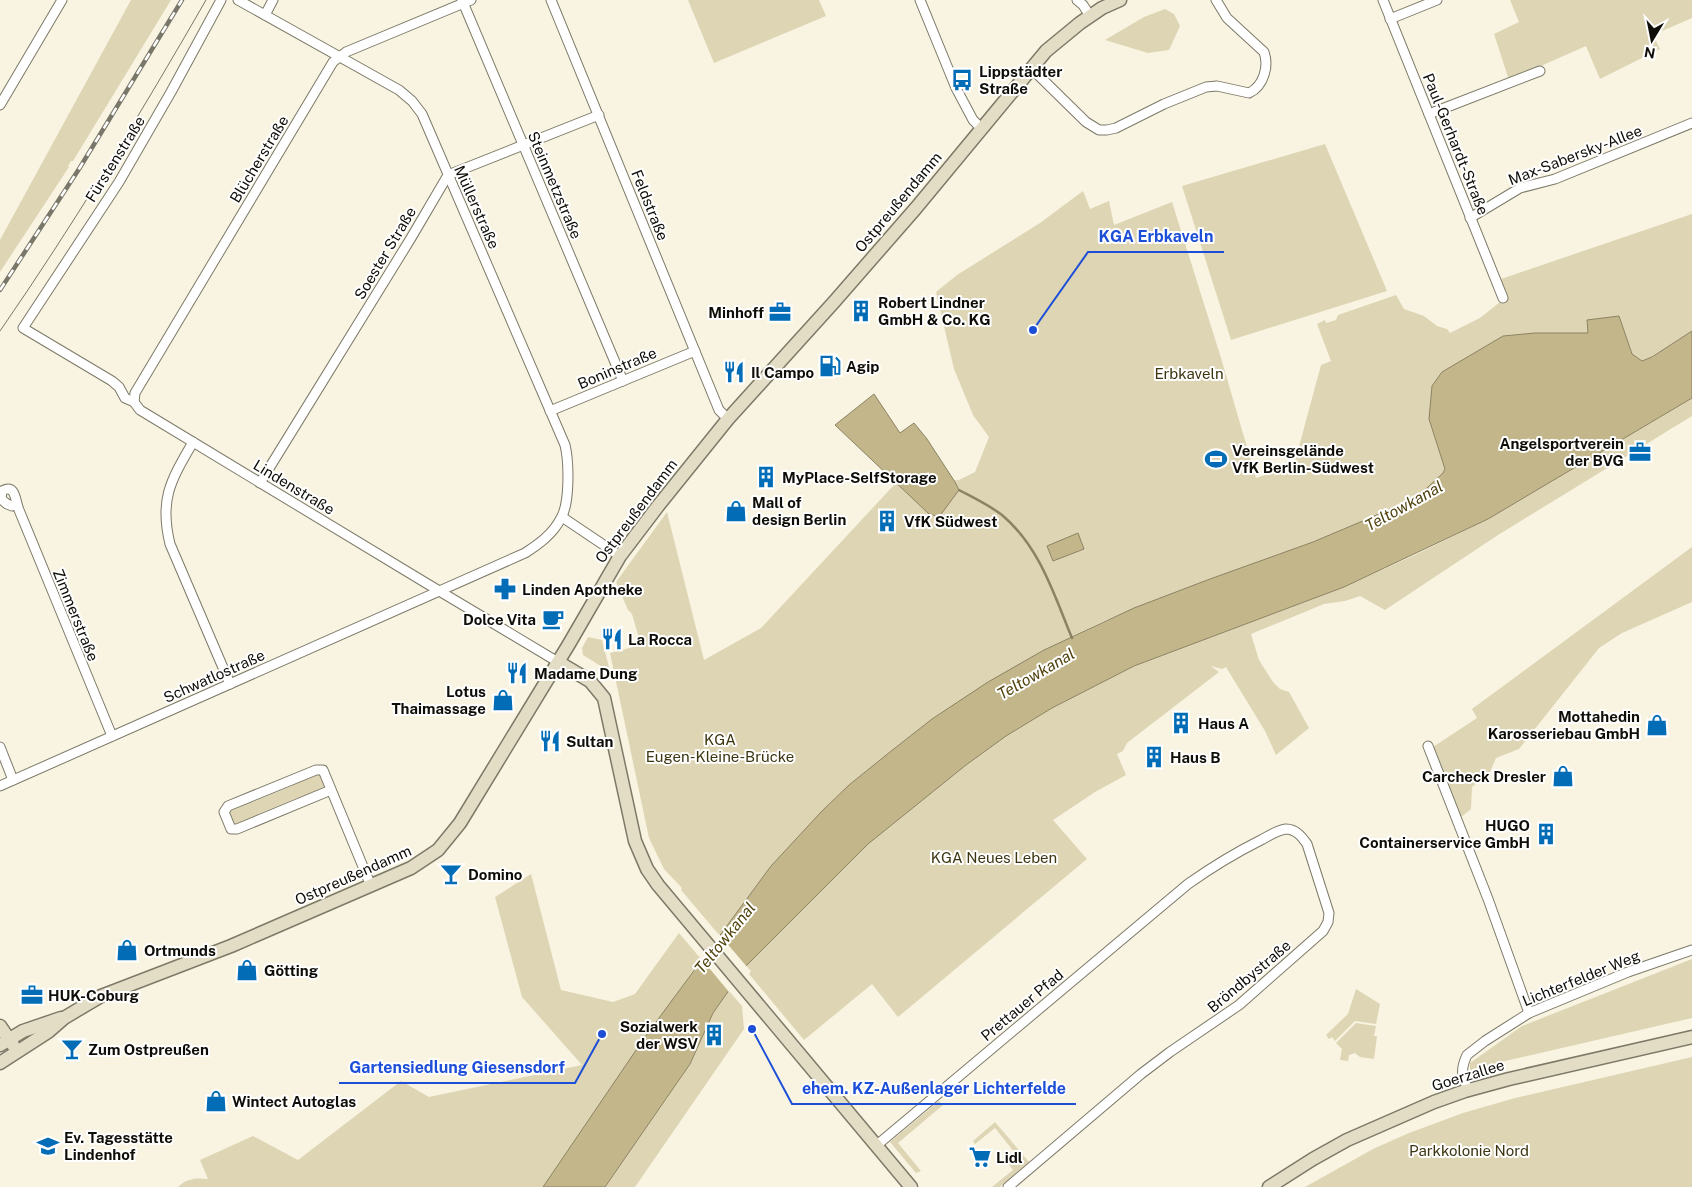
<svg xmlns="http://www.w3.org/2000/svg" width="1692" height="1187" viewBox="0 0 1692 1187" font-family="'Public Sans',sans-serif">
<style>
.green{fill:#ddd5b4}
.water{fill:#c2b68a;stroke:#8c8363}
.pier{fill:#f9f4e1}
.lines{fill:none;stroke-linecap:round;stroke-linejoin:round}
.stream{stroke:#8c8363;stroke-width:2.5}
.street-casing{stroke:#7d7968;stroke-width:11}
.secondary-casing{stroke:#7d7968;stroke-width:15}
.street{stroke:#fff;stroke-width:9}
.secondary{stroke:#e3ddc5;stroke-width:12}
.tram{stroke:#79766a;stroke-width:1}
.rail-casing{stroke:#79766a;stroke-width:4.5}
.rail{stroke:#fff;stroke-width:2.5;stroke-dasharray:8;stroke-linecap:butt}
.labels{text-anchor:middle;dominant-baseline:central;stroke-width:4;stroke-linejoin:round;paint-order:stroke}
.poi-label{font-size:15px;font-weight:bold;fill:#0f0d07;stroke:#fff;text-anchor:start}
.street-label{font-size:15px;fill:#0f0d07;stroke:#fff}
.park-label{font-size:15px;fill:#3d3410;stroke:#fff}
.water-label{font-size:16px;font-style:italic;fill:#51430d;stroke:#fff}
.leader{fill:none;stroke:#1d4ed8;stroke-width:2}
.callout-dot{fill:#1d4ed8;stroke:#fff;stroke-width:2}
.callout-label{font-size:16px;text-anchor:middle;font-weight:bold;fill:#1d4ed8;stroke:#fff;stroke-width:4;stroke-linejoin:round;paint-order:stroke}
</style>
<rect width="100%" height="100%" fill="#f9f4e1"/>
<g class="green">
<polygon points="131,0 171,0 73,161 71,161 68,166 69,167 0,272 0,240"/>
<polygon points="688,0 819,0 826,16 714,63"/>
<polygon points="1510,0 1692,0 1692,18 1653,35 1660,49 1600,79 1586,46 1509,80 1494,34 1519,22"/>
<polygon points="1165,9 1174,14 1180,26 1169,50 1148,53 1105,40 1144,17"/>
<polygon points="1325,144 1387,291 1231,340 1182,186"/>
<polygon points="1083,191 1090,209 1109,201 1114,225 1172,202 1221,358 1256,478 1294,465 1321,365 1331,361 1317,324 1325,320 1326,323 1336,320 1338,315 1396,295 1404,309 1424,316 1437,326 1447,329 1450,333 1480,318 1505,298 1498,280 1692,214 1692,331 1652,357 1642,361 1632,354 1625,333 1587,320 1588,333 1535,333 1503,336 1476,353 1429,419 1445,469 1443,473 1416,498 1365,520 1313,542 1210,579 1104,621 1044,650 932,719 849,785 821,812 771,866 722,934 719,935 681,890 682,888 664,869 649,838 610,653 641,645 632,614 628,610 616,582 667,512 704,660 761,628 894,485 959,480 975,472 989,437 973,415 954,369 936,292 957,275 1040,223"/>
<polygon points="1692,398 1692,416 1498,535 1385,610 1360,596 1345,601 1324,604 1251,634 1259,660 1273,682 1280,689 1289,692 1309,728 1276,755 1265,731 1226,667 1222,669 1211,666 1219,672 1127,743 1123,751 1117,754 1126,775 1095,792 1053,820 1087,859 898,1017 872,984 804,1040 749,974 751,971 746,966 868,844 966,765 1006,736 1052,708 1134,666 1344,587 1417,554 1488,519"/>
<polygon points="1692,547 1692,602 1622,633 1599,648 1519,749 1496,758 1490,772 1472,787 1471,809 1460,818 1433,747 1477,718 1472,709"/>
<polygon points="588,637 602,640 611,675 604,668 583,655 582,648"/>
<path d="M317,774H319L324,786L323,790L302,799L297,798L258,814L256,819L237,825C231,822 229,814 230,808L249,800L253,802L292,786L294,782Z"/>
<path d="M531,874L561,990L613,1002L635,994L679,933L701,959L543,1187H178C187,1178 197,1178 208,1179L200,1160L253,1136L298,1160L401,1081L429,1097L582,1065L522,997L495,897Z"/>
<polygon points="1692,959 1692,1018 1501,1062 1470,1071 1470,1063 1522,1026"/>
<polygon points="1356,989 1380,1004 1376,1024 1355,1021 1335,1041 1332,1037 1329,1039 1326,1035 1348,1014"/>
<polygon points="728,990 742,1006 744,1029 635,1187 605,1187 690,1064 713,1013"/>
<polygon points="1356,1023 1376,1026 1374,1036 1377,1036 1374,1059 1360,1057 1355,1053 1349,1055 1348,1061 1340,1060 1342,1049 1336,1043"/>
<polygon points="1692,1057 1692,1187 1305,1187 1373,1149 1409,1133 1463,1113 1515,1098"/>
<polygon points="939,1101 943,1105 898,1143 921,1171 916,1173 890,1142"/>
<polygon points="995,1122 1029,1162 1000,1187 992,1187 1013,1170 1006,1161 1015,1153 995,1128 975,1144 973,1141"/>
</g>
<g class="water">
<polygon points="1619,316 1632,354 1642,361 1652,357 1692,331 1692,398 1488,519 1344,587 1134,666 1052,708 1006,736 966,765 868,844 746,966 713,1013 690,1064 605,1187 543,1187 645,1037 771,866 821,812 849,785 890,752 932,719 988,682 1044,650 1134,608 1210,579 1313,542 1365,520 1416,498 1443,473 1445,469 1429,419 1432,386 1442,372 1503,336 1535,333 1588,333 1587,320"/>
<polygon points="874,394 900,433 914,423 927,439 955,482 959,490 939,517 929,514 835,425"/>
<polygon points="1078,533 1084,549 1053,561 1047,546"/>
</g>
<polygon class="pier" points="718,933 748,968 729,992 700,957"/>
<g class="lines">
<path class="stream" d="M959,490C974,498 989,505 1002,515C1040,547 1054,595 1072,638"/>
<g class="street-casing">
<g id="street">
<polyline points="221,0 171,92 119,182 23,328 112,381 119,387 125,398 134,402 140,410 426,583 558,662"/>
<polyline points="462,0 623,381"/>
<polyline points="551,0 719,410 728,419"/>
<polyline points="920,0 956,88 973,120 981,128"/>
<polyline points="1077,0 1083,5 1090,16"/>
<polyline points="1383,0 1503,298"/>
<polyline points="265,15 273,0"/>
<polyline points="1390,19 1437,0"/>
<path d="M1031,68L1086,122L1099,130H1107L1116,128L1164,104L1206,87L1217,86L1249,93C1264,86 1269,66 1264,52L1227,18L1216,0"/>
<polyline points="0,105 62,0"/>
<polyline points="1429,114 1540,71"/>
<polyline points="1470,218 1520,188 1555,179 1692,123"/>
<polyline points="134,402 135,393 333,62 346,52 471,0"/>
<polyline points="550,411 695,351"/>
<path d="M193,442C171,480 159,499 170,544L230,684"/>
<polyline points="260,483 411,238 448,175 599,115"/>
<path d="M16,504L12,506L7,504L1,499L2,491C16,483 15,501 19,510L112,736"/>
<polyline points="562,517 620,556"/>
<polyline points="1428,746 1488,899 1529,1013"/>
<polyline points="0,747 13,780"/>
<path d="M0,786L525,553C539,544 553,534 561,518C570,503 569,462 565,445L422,114L412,101L399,90L238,0"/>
<polyline points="331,790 237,829 231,829 224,812 228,806 316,770 323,770 371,886"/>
<path d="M1468,1090C1462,1075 1460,1070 1467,1055L1485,1041L1529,1013L1628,972L1692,950"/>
<path d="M877,1145L1188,884C1212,867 1235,853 1261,840C1269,836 1277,830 1286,829C1296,829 1302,837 1307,844L1329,913L1328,922L1323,931L1239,1005L1170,1052L1141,1074L1008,1187"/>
</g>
</g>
<g class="secondary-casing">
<g id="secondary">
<polyline points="558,662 590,681 604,698 635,841 647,869 658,885 911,1187"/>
<polyline points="0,1026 13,1045"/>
<polyline points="0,1045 23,1031 61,1018"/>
<polyline points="0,1063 48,1032 64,1018 101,996 231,946 411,868 438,850 460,823 569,644 620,556 658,506 728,419 834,302 916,208 1046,51 1080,23 1102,8 1120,0"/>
<polyline points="1269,1187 1313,1159 1347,1140 1434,1102 1465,1091 1509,1079 1692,1037"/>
</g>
</g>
<use href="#street" class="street"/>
<use href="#secondary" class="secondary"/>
<path class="tram" d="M0,331C74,224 141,113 206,0"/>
<g class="rail-casing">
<polyline id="rail" points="0,290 79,169 182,0"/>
</g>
<use href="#rail" class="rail"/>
</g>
<defs>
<g id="bus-bare" transform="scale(1.725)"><path d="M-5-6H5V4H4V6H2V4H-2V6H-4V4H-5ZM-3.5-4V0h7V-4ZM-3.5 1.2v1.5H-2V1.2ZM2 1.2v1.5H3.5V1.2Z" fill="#026cb7" stroke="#fff" stroke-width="2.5" paint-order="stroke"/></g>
<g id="building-bare" transform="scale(1.725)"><path d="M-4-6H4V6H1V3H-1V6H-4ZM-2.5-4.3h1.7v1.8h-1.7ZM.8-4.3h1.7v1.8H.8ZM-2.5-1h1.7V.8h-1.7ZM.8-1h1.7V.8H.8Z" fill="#026cb7" stroke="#fff" stroke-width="2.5" paint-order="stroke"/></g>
<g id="office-bare" transform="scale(1.725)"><path d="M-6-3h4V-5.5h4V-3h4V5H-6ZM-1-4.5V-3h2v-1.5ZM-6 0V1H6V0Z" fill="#026cb7" stroke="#fff" stroke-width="2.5" paint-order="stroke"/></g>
<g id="fuel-bare" transform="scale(1.725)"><path d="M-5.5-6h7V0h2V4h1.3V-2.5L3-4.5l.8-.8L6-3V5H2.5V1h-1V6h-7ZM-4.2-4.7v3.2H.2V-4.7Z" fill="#026cb7" stroke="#fff" stroke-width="2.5" paint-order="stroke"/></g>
<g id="restaurant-bare" transform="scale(1.725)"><path d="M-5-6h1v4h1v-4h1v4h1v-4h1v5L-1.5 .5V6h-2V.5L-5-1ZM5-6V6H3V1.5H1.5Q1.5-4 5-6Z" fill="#026cb7" stroke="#fff" stroke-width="2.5" paint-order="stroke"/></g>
<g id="stadium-bare" transform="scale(1.725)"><path d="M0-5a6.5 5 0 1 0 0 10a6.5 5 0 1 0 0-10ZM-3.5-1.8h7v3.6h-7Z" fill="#026cb7" stroke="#fff" stroke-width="2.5" paint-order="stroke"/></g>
<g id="shop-bare" transform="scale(1.725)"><path d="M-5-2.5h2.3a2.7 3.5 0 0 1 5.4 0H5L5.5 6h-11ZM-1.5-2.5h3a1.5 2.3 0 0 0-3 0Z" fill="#026cb7" stroke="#fff" stroke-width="2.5" paint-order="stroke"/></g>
<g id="pharmacy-bare" transform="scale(1.725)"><path d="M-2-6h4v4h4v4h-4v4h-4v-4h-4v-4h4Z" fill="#026cb7" stroke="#fff" stroke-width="2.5" paint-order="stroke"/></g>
<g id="cafe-bare" transform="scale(1.725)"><path d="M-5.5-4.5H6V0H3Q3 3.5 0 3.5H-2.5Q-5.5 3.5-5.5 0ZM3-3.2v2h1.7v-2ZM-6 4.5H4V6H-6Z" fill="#026cb7" stroke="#fff" stroke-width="2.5" paint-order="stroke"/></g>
<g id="bar-bare" transform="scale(1.725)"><path d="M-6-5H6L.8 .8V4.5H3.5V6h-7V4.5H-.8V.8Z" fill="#026cb7" stroke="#fff" stroke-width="2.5" paint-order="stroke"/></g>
<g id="school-bare" transform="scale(1.725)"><path d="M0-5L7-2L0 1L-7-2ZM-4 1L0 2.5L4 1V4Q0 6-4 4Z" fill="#026cb7" stroke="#fff" stroke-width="2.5" paint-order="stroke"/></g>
<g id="supermarket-bare" transform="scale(1.725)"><path d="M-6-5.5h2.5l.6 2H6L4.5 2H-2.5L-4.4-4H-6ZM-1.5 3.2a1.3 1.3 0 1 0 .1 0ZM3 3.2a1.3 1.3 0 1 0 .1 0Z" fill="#026cb7" stroke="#fff" stroke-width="2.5" paint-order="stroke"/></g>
</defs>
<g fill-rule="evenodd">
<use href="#bus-bare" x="962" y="80"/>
<use href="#building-bare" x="861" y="311"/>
<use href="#office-bare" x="780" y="312"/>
<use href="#fuel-bare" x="830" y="366"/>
<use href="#restaurant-bare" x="734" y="372"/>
<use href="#office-bare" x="1640" y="452"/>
<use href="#stadium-bare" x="1216" y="459"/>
<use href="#building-bare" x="766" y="477"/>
<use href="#shop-bare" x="736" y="511"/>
<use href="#building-bare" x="887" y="521"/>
<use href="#pharmacy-bare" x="505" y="589"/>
<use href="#cafe-bare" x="553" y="619"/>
<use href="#restaurant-bare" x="612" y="639"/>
<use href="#restaurant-bare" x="517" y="673"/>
<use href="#shop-bare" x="503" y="700"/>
<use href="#building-bare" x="1181" y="723"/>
<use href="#shop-bare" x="1657" y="725"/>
<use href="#restaurant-bare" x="550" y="741"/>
<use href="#building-bare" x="1154" y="757"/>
<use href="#shop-bare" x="1563" y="776"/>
<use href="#building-bare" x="1546" y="834"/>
<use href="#bar-bare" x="451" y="874"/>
<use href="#shop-bare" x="127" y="950"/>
<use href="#shop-bare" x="247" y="970"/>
<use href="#office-bare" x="32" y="995"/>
<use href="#building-bare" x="714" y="1035"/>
<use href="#bar-bare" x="72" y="1049"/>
<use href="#shop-bare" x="216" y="1101"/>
<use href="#school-bare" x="48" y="1146"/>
<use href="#supermarket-bare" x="980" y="1157"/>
</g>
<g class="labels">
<g class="poi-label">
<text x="979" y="71">Lippstädter<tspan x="979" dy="17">Straße</tspan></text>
<text x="878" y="302">Robert Lindner<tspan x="878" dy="17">GmbH &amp; Co. KG</tspan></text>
<text x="764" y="312" text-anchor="end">Minhoff</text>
<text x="846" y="366">Agip</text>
<text x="751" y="372">Il Campo</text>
<text x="1624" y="443" text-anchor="end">Angelsportverein<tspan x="1624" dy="17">der BVG</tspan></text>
<text x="1232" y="450">Vereinsgelände<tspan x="1232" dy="17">VfK Berlin-Südwest</tspan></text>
<text x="782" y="477">MyPlace-SelfStorage</text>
<text x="752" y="502">Mall of<tspan x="752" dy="17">design Berlin</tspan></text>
<text x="904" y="521">VfK Südwest</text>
<text x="522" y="589">Linden Apotheke</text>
<text x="536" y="619" text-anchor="end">Dolce Vita</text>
<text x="628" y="639">La Rocca</text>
<text x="534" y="673">Madame Dung</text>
<text x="486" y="691" text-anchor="end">Lotus<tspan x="486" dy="17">Thaimassage</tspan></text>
<text x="1640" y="716" text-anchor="end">Mottahedin<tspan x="1640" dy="17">Karosseriebau GmbH</tspan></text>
<text x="1198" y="723">Haus A</text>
<text x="566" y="741">Sultan</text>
<text x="1170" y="757">Haus B</text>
<text x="1546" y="776" text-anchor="end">Carcheck Dresler</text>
<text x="1530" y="825" text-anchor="end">HUGO<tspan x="1530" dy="17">Containerservice GmbH</tspan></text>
<text x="468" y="874">Domino</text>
<text x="144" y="950">Ortmunds</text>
<text x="264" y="970">Götting</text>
<text x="48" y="995">HUK-Coburg</text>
<text x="698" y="1026" text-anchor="end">Sozialwerk<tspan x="698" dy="17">der WSV</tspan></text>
<text x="88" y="1049">Zum Ostpreußen</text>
<text x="232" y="1101">Wintect Autoglas</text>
<text x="64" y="1137">Ev. Tagesstätte<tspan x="64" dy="17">Lindenhof</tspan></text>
<text x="996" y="1157">Lidl</text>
</g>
<g class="street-label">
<text transform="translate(1456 144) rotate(68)">Paul-Gerhardt-Straße</text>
<text transform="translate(1575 155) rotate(-21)">Max-Sabersky-Allee</text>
<text transform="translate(115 159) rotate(-58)">Fürstenstraße</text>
<text transform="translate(259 159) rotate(-59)">Blücherstraße</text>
<text transform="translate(555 185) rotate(67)">Steinmetzstraße</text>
<text transform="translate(898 202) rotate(-50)">Ostpreußendamm</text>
<text transform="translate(650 205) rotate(68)">Feldstraße</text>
<text transform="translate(477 207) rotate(66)">Müllerstraße</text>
<text transform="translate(385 253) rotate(-59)">Soester Straße</text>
<text transform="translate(617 368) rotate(-23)">Boninstraße</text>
<text transform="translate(294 487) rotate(31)">Lindenstraße</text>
<text transform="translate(636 511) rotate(-53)">Ostpreußendamm</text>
<text transform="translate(76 615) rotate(68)">Zimmerstraße</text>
<text transform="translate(214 676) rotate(-24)">Schwatlostraße</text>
<text transform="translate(353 875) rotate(-24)">Ostpreußendamm</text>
<text transform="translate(1249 976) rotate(-40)">Bröndbystraße</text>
<text transform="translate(1581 978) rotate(-22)">Lichterfelder Weg</text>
<text transform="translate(1022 1005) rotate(-40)">Prettauer Pfad</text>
<text transform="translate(1468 1075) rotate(-17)">Goerzallee</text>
</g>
<g class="park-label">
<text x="1189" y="373">Erbkaveln</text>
<text x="720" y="739">KGA<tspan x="720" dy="17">Eugen-Kleine-Brücke</tspan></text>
<text x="994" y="857">KGA Neues Leben</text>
<text x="1469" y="1150">Parkkolonie Nord</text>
</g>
<g class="water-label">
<text transform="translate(1404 506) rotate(-29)">Teltowkanal</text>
<text transform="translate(1036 674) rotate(-30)">Teltowkanal</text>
<text transform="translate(725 938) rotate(-51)">Teltowkanal</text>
</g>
</g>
<path class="leader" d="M1033 330L1088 252H1224M602 1034L575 1083H339M752 1029L792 1104H1076"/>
<g class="callout-dot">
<circle cx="1033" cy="330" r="5"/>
<circle cx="602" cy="1034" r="5"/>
<circle cx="752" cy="1029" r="5"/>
</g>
<g class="callout-label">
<text x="1156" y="242">KGA Erbkaveln</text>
<text x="457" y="1073">Gartensiedlung Giesensdorf</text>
<text x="934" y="1094">ehem. KZ-Außenlager Lichterfelde</text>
</g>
<g transform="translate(1652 40) rotate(190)" stroke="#ffffff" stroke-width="4" paint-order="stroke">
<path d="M0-4L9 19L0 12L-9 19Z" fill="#0f0d07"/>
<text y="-8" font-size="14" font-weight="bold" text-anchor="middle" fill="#0f0d07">N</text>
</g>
</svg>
